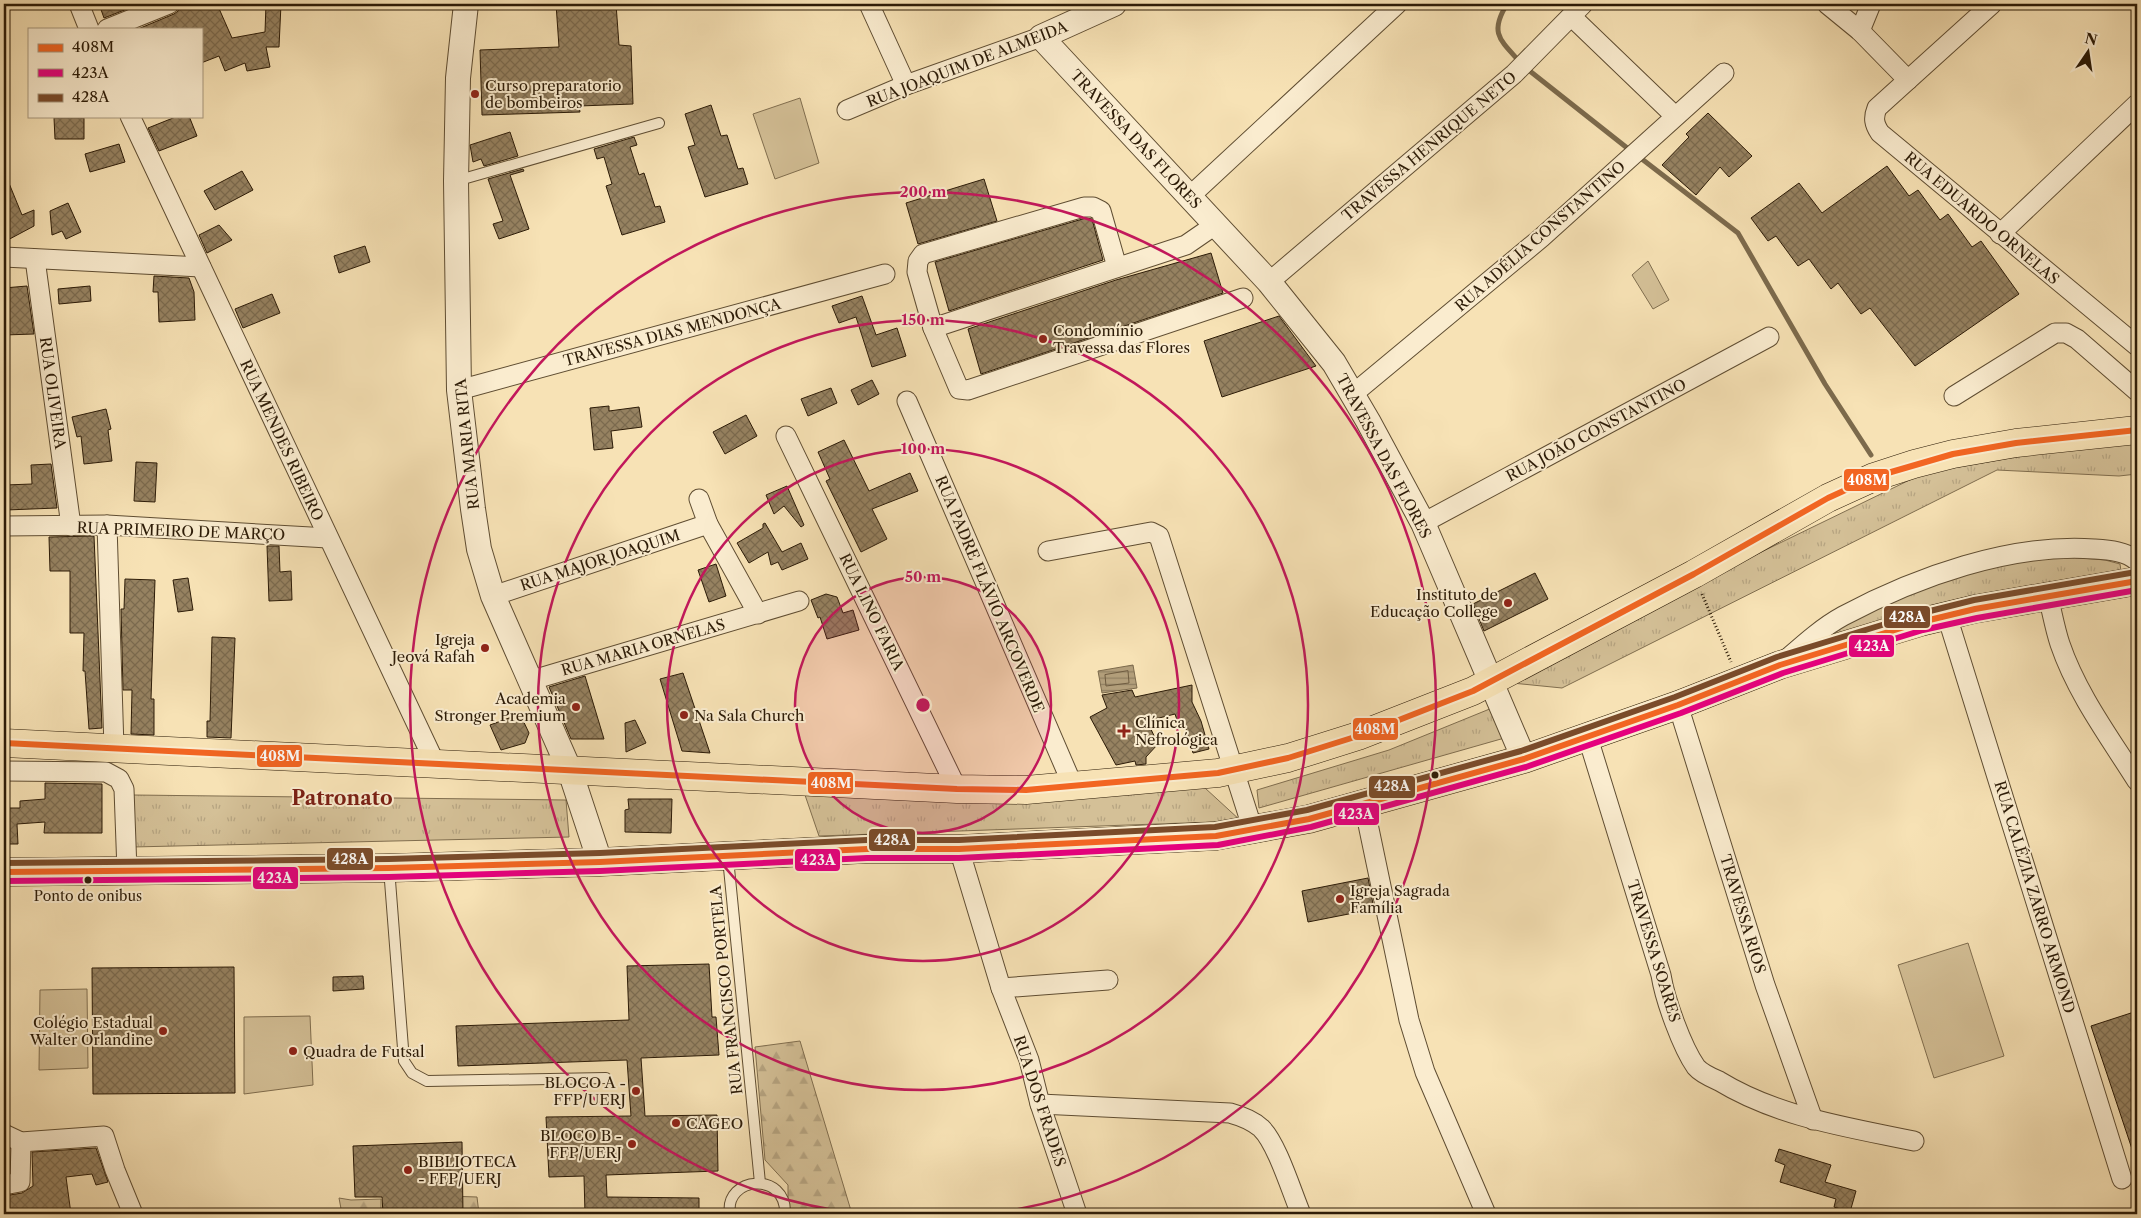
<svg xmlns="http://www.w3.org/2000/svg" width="2141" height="1218" viewBox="0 0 2141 1218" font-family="'Libre Caslon Text',serif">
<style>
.green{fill:#d4c097;stroke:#806e4f}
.forest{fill:url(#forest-firs);stroke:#806e4f}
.park{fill:url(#park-tufts);stroke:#806e4f}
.water{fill:url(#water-rules);stroke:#7c6a4c}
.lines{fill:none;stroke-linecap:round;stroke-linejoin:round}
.shore{stroke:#6f5c40;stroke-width:1}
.stream{stroke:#7c6a4c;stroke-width:5}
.building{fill:url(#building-cross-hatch);stroke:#2c1b07}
.service-casing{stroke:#5f4d32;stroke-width:12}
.minor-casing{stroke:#5f4d32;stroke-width:21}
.tertiary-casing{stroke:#5f4d32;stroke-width:26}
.primary-casing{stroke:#2c1b07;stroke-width:29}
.path{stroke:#2c1b07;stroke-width:3;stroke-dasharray:1 2.5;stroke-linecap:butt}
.service{stroke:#faeccf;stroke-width:10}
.minor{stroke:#faeccf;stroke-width:19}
.tertiary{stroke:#faeccf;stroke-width:24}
.primary{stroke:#f7e2b5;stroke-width:28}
.bus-1-casing{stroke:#faeccf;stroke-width:10}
.bus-2-casing{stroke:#faeccf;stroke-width:10}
.bus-3-casing{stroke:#faeccf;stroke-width:10}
.bus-1{stroke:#f26522;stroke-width:6}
.bus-2{stroke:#e5007d;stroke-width:6}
.bus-3{stroke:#7a4b2a;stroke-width:6}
.ring{fill:none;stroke:#c2185b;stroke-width:2.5}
.poi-dot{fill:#8f2418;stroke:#faeccf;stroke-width:2}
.bus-dot{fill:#2c1b07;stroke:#faeccf;stroke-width:2}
.labels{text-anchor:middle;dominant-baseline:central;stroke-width:4;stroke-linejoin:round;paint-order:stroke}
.bus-label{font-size:14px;fill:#2c1b07;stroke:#faeccf}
.street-label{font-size:15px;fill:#2c1b07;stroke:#faeccf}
.poi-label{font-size:15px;fill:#2c1b07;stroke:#faeccf;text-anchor:start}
.district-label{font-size:20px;font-weight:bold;fill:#7a1f14;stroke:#faeccf}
.centre{fill:#c2185b;stroke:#faeccf;stroke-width:2.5}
.ring-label{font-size:15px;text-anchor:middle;font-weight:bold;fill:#c2185b;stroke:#faeccf;stroke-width:4;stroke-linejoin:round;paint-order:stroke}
.line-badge{stroke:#faeccf;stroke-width:2}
.badge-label{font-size:14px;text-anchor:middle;font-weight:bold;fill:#fff}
</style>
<defs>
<pattern id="forest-firs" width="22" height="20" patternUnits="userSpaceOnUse" patternTransform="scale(1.25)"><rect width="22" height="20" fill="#d4c097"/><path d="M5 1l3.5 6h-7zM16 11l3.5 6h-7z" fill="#b6a481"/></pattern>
<pattern id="park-tufts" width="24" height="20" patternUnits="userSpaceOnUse" patternTransform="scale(1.25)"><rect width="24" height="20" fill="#d4c097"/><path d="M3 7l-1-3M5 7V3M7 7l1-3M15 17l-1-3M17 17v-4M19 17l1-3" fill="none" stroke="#b6a481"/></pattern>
<pattern id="water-rules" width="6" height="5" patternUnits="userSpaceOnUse" patternTransform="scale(1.25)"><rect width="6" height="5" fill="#b29e7a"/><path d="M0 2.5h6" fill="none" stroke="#918062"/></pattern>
<pattern id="building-cross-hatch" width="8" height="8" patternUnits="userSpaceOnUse" patternTransform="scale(1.25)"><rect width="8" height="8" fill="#968261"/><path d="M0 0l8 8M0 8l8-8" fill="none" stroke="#7b6a4e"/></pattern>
</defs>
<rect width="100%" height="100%" fill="#f7e2b5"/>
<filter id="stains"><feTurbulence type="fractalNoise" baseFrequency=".004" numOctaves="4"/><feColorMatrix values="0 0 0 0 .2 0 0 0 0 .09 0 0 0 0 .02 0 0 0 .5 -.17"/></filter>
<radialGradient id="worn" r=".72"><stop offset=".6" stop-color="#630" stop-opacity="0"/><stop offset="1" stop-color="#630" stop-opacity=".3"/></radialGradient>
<g class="green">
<polygon points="800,98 819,163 775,179 753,114"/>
<polygon points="1648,261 1669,300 1653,309 1632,275"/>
<polygon points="1968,943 2004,1056 1934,1078 1898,965"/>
<polygon points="87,989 88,1068 39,1070 40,990"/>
<polygon points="310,1016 313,1085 244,1094 244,1017"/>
</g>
<g class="forest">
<polygon points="800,1041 852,1214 788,1214 788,1185 765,1160 755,1047"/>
<polygon points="447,1196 477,1197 479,1214 448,1214"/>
<polygon points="339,1198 351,1200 381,1199 381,1214 342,1214"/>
</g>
<g class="park">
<polygon points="2137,436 2137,474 2119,476 1997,470 1562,688 1512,683 1714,575 1924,473"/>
<polygon points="2057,556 2105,560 2120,564 2121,571 1812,650 1840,624 1919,588 2000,563"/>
<polygon points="1497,706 1508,737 1259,808 1257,790 1389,750"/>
<polygon points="1205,788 1241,821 819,836 805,795"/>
<polygon points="133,795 566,800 569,837 132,847"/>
</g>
<polygon class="water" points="1133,665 1137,688 1102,693 1098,671"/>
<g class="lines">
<polygon class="shore" points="1128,671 1129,683 1106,686 1105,675"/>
<g class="stream">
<path d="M1507,4C1489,33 1500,40 1520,62"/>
<polyline points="1526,68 1631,151"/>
<polyline points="1638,156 1738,233 1825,384 1871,455"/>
</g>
</g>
<g class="building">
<polygon points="99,4 140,4 104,18"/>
<polygon points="180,4 217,4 232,38 265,32 266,4 281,4 279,47 266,47 270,67 247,71 245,63 225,71 219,56 201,63 201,29 138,29 174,14 178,11"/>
<polygon points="556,4 616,4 619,45 631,46 633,104 579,106 580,112 482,115 480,50 559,47"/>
<polygon points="711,105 721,136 727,135 738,169 743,168 748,184 705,197 688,147 695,145 685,114"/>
<polygon points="1708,113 1752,156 1729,177 1720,167 1696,195 1662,165 1689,137 1686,134"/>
<polygon points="178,116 189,116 197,136 159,151 148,128"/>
<polygon points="54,118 84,118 84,139 55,139"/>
<polygon points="510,132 518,156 484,166 481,159 473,162 470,145"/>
<polygon points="634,137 637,145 630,147 639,175 644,173 655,207 660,206 665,222 622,235 606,186 612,184 604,157 597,159 594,149"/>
<polygon points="119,144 125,162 90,172 85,154"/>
<polygon points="1887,166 1909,196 1918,190 1940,220 1948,214 1972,247 1981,241 2019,294 1915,366 1870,308 1861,314 1838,283 1831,289 1809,259 1798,266 1776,236 1768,241 1751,218 1799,183 1822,213"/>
<polygon points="523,169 524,171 510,175 529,229 499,239 493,224 503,221 488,179"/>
<polygon points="4,171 22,215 34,210 34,226 4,242"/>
<polygon points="242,171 253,190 215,210 204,191"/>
<polygon points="984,179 997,221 918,244 906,203"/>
<polygon points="68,203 81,232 66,239 62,231 52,235 50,211"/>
<polygon points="1086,218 1092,219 1103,260 949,311 935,262"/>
<polygon points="219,225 232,240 207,253 199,235"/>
<polygon points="365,246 370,262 339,273 334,256"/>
<polygon points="1211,253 1223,293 981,374 968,329 1116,280"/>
<polygon points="154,276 189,278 194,292 195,320 159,322 158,292 153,292"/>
<polygon points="27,286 34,334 4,335 4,288"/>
<polygon points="90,286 91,301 59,304 58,289"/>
<polygon points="272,294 280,313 243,328 235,309"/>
<polygon points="862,296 876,335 897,328 906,356 872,367 856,317 839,323 832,306"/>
<polygon points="1279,316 1316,366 1222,397 1204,341"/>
<polygon points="872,380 879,394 858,405 851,390"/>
<polygon points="831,388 837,403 808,416 801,399"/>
<polygon points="609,406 609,411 639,407 642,427 611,431 613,448 594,450 590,408"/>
<polygon points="106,409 111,429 108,430 112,461 84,464 81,436 77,437 72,417"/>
<polygon points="746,415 757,436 725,454 713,432"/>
<polygon points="844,440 869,491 910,473 918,491 872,509 887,539 861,552 826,481 830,479 818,452"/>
<polygon points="136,462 157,463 155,502 134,501"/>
<polygon points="51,464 57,508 6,510 5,485 32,484 31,465"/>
<polygon points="787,486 804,525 801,527 784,506 774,514 766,495"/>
<polygon points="765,523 782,552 801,543 808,559 782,570 778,562 771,565 768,552 749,563 737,543 763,528 763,524"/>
<polygon points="94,536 102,728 89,729 85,671 83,671 84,633 70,633 70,571 50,571 49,537"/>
<polygon points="267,546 279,546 280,572 291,571 292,600 269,601"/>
<polygon points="716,564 726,596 709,602 698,570"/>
<polygon points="1535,573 1548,599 1484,631 1473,604"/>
<polygon points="188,578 193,610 178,612 173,580"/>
<polygon points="125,579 155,580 151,699 154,699 154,735 131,734 132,690 123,690 121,609 124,609"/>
<polygon points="826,594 837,597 843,613 853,610 859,630 827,639 820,617 818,618 811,600"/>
<polygon points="212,637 235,638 231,738 207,737 207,721 210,721"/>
<polygon points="683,673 710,753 682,751 660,679"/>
<polygon points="585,676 604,739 571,739 549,687"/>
<polygon points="1192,685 1192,702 1201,721 1209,749 1193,753 1183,719 1177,720 1175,714 1147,721 1158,744 1146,757 1146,764 1136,765 1135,761 1116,765 1090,717 1107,708 1102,695 1132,690 1135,697"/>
<polygon points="520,714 529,733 525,743 501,750 490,725"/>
<polygon points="635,720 646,743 626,752 625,723"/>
<polygon points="45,783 102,784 102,833 44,833 45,822 17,824 18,844 4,844 4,808 20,808 20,801 45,799"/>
<polygon points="628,799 672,799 671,833 625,832 625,810 629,809"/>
<polygon points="1368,878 1374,909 1308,922 1302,891"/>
<polygon points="709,964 712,1017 716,1017 719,1055 641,1058 645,1116 717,1115 718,1171 606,1175 607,1197 699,1198 699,1214 585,1214 584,1176 549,1177 546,1117 631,1116 627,1060 458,1066 456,1026 629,1020 627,966"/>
<polygon points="234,967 235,1093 93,1094 92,968"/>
<polygon points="363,976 364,989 333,991 333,977"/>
<polygon points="2134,1012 2137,1022 2137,1154 2134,1155 2091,1026"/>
<polygon points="462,1142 463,1214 383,1214 382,1197 355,1197 353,1146"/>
<polygon points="96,1148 108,1182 96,1185 92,1174 66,1177 71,1214 4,1214 4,1196 22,1193 33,1186 32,1152"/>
<polygon points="1779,1149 1831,1165 1825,1182 1856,1191 1850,1212 1834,1207 1836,1199 1780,1182 1785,1165 1775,1161"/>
</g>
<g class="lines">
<g class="service-casing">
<g id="service">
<polyline points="456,181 659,123"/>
<polyline points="728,858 760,1183"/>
<polyline points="389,868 404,1061 412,1073 427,1081 606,1078"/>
<path d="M730,1214C724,1176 787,1171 785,1214"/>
</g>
</g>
<g class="minor-casing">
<g id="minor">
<polyline points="79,4 89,29"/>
<polyline points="869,4 906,85"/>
<polyline points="1827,4 1860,31 1908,80"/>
<path d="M1992,4L1877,108C1873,118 1874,124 1880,133L2137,346"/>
<polyline points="1572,17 1675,116"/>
<polyline points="107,29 169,4"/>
<polyline points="1860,31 1871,4"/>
<polyline points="847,110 906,85 1041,37"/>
<polyline points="130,116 435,763"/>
<polyline points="1189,197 1397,4"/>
<polyline points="2000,234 2137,104"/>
<polyline points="4,257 201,267"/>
<polyline points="35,259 71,526"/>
<polyline points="1117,267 1101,211 1093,207 1084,207 923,254 918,261 917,272 933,328 959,389 968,390 1243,298"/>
<polyline points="1269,282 1514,74 1583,4"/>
<polyline points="933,328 1186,245 1215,225"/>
<polyline points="459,390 885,274"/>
<polyline points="1353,394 1541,238 1724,73"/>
<polyline points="1954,396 2055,333 2066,333 2077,339 2137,391"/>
<polyline points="907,401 1073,786"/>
<polyline points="786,436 957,789"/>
<polyline points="699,499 708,524 758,614"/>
<polyline points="1423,523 1769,337"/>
<polyline points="107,525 114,748"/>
<polyline points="4,526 107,525 328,538"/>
<polyline points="1048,551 1151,532 1159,536 1253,830"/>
<polyline points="493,596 708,524"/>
<path d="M2048,596C2052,612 2055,629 2060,644C2077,694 2110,738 2137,781"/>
<polyline points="1947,616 2122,1179"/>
<path d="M1788,658C1805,643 1823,627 1843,616C1916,577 2011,543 2094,549C2109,550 2126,551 2137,561"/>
<polyline points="529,681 799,601"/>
<polyline points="1678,705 1765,985 1813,1120"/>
<path d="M1588,738L1661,975C1665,1000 1682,1047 1696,1067C1701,1073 1712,1078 1719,1081C1778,1117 1847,1127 1914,1141"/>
<polyline points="4,771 106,772 119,779 124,789 127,871"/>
<polyline points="1364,805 1409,1020 1425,1072 1486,1214"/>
<polyline points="959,849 1001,988 1029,1060 1040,1104 1077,1214"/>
<polyline points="1001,988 1108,980"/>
<path d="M1040,1104L1230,1113C1241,1116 1252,1120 1261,1128C1277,1143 1292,1193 1301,1214"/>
<polyline points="4,1134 21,1142 104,1136 115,1170 133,1214"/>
<polyline points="4,1185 20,1182 21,1142"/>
</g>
</g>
<g class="tertiary-casing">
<g id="tertiary">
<polyline points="466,4 458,78 456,181 459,390 473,509 479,549 493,596 570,771 600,862"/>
<polyline points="1114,4 1041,37 1269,282 1334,363 1368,421 1423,523 1524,759"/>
</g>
</g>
<g class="primary-casing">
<g id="primary">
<polyline points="4,743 957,789 1026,790 1218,773 1288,758 1358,736 1473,691 1694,574 1828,498 1874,477 1914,464 1953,454 2016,443 2137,430"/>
<polyline points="4,872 389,868 600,862 867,849 959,849 1216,836 1309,819 1524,759 1678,705 1780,665 1921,622 1975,609 2137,581"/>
</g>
</g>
<polyline class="path" points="1702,594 1731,662"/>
<use href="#service" class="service"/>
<use href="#minor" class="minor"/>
<use href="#tertiary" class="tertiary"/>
<use href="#primary" class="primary"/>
<g class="bus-1-casing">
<g id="bus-1">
<polyline points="4,743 957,789 1026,790 1218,773 1288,758 1358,736 1473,691 1694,574 1828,498 1874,477 1953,454 2016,443 2137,430"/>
<polyline points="4,872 389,868 600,862 867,849 959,849 1216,836 1309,819 1524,759 1678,705 1780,665 1921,622 1975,609 2137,581"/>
</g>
</g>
<g class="bus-2-casing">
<polyline id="bus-2" points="4,881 389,877 600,871 867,858 959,858 1218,845 1311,827 1526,767 1681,713 1783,673 1923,630 1977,618 2137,590"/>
</g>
<g class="bus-3-casing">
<polyline id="bus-3" points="4,863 389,859 600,853 867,840 959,840 1215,827 1307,810 1521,751 1675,697 1777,657 1918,614 1974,600 2136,572"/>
</g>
<use href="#bus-1" class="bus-1"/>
<use href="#bus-2" class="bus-2"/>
<use href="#bus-3" class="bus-3"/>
</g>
<circle cx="923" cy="705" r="128" fill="#c2185b" fill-opacity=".12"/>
<g class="ring">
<circle cx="923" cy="705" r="128"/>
<circle cx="923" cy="705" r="256"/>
<circle cx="923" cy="705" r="385"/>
<path d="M860 1214A513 513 0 1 1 986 1214"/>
</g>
<g class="poi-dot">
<circle cx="475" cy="94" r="5"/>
<circle cx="1043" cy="339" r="5"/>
<circle cx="1508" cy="603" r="5"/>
<circle cx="485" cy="648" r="5"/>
<circle cx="576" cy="707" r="5"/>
<circle cx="684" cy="715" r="5"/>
<path d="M1121.5 723.5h5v5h5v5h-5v5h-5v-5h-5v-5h5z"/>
<circle cx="1340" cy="899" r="5"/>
<circle cx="163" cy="1031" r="5"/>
<circle cx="293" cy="1051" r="5"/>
<circle cx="636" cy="1091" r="5"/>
<circle cx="676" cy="1123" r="5"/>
<circle cx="632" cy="1144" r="5"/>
<circle cx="408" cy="1170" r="5"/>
</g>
<g class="bus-dot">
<circle cx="1435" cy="775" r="4.5"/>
<circle cx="88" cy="880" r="4.5"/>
</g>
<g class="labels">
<g class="bus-label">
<text x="88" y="896">Ponto de onibus</text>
</g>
<g class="street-label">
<text transform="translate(967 64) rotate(-21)">RUA JOAQUIM DE ALMEIDA</text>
<text transform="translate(1136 139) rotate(47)">TRAVESSA DAS FLORES</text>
<text transform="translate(1429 146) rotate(-40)">TRAVESSA HENRIQUE NETO</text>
<text transform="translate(1982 218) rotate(40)">RUA EDUARDO ORNELAS</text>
<text transform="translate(1540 236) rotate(-41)">RUA ADÉLIA CONSTANTINO</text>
<text transform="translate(672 332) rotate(-15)">TRAVESSA DIAS MENDONÇA</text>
<text transform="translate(53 393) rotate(82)">RUA OLIVEIRA</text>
<text transform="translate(1596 430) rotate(-28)">RUA JOÃO CONSTANTINO</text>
<text transform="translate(282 440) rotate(65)">RUA MENDES RIBEIRO</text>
<text transform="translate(467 444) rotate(-96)">RUA MARIA RITA</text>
<text transform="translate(1384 456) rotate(62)">TRAVESSA DAS FLORES</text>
<text transform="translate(181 531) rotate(2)">RUA PRIMEIRO DE MARÇO</text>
<text transform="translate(600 560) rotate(-18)">RUA MAJOR JOAQUIM</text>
<text transform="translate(990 594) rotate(67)">RUA PADRE FLÁVIO ARCOVERDE</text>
<text transform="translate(872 612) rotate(64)">RUA LINO FARIA</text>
<text transform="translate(643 647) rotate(-16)">RUA MARIA ORNELAS</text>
<text transform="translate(2035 897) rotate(73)">RUA CALÉZIA ZARRO ARMOND</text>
<text transform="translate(1743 914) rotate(73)">TRAVESSA RIOS</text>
<text transform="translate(1654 951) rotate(73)">TRAVESSA SOARES</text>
<text transform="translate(726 990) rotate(-96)">RUA FRANCISCO PORTELA</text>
<text transform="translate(1040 1101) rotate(72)">RUA DOS FRADES</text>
</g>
<g class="poi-label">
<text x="485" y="85">Curso preparatorio<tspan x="485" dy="17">de bombeiros</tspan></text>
<text x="1053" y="330">Condomínio<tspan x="1053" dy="17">Travessa das Flores</tspan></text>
<text x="1498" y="594" text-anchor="end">Instituto de<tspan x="1498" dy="17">Educação College</tspan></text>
<text x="475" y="639" text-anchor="end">Igreja<tspan x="475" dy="17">Jeová Rafah</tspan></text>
<text x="566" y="698" text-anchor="end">Academia<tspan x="566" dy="17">Stronger Premium</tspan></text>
<text x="694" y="715">Na Sala Church</text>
<text x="1135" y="722">Clínica<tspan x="1135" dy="17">Nefrológica</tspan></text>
<text x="1350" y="890">Igreja Sagrada<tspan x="1350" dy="17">Família</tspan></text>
<text x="153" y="1022" text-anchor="end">Colégio Estadual<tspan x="153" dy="17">Walter Orlandine</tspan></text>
<text x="303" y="1051">Quadra de Futsal</text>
<text x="626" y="1082" text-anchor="end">BLOCO A -<tspan x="626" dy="17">FFP/UERJ</tspan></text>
<text x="686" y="1123">CAGEO</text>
<text x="622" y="1135" text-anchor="end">BLOCO B -<tspan x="622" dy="17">FFP/UERJ</tspan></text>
<text x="418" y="1161">BIBLIOTECA<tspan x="418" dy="17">- FFP/UERJ</tspan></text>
</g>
<g class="district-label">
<text x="342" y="798">Patronato</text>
</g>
</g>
<circle cx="923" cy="705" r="8" class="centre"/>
<g class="ring-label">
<text x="923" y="197">200 m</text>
<text x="923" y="325">150 m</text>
<text x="923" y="454">100 m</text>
<text x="923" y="582">50 m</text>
</g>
<g class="line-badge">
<rect x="1843" y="468" width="47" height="24" rx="5" fill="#f26522"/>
<rect x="1883" y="605" width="48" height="24" rx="5" fill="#7a4b2a"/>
<rect x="1848" y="634" width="47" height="24" rx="5" fill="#e5007d"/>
<rect x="1352" y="717" width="47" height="24" rx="5" fill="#f26522"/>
<rect x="256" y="744" width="47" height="24" rx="5" fill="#f26522"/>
<rect x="807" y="771" width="47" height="24" rx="5" fill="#f26522"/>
<rect x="1368" y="775" width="48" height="24" rx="5" fill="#7a4b2a"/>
<rect x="1333" y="802" width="47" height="24" rx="5" fill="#e5007d"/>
<rect x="868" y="828" width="48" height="24" rx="5" fill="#7a4b2a"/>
<rect x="326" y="847" width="48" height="24" rx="5" fill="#7a4b2a"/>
<rect x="794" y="848" width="47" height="24" rx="5" fill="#e5007d"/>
<rect x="252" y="866" width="47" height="24" rx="5" fill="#e5007d"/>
</g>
<g class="badge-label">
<text x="1867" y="485">408M</text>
<text x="1907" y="622">428A</text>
<text x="1872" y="651">423A</text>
<text x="1375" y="734">408M</text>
<text x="280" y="761">408M</text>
<text x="831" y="788">408M</text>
<text x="1392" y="791">428A</text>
<text x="1356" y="819">423A</text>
<text x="892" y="845">428A</text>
<text x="350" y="864">428A</text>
<text x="818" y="865">423A</text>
<text x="275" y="883">423A</text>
</g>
<rect width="2141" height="1218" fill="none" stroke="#f7e2b5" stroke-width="20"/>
<rect x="5" y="5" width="2131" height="1208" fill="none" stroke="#2c1b07" stroke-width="2.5"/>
<rect x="10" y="10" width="2121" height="1198" fill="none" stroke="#2c1b07"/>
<rect x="28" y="28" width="175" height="90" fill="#faeccf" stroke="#a8987f"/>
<rect x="38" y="44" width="25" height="8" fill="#f26522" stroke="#a8987f"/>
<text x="72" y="52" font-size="15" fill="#2c1b07">408M</text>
<rect x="38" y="69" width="25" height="8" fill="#e5007d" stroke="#a8987f"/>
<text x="72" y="78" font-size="15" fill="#2c1b07">423A</text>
<rect x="38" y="94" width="25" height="8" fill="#7a4b2a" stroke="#a8987f"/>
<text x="72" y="102" font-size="15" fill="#2c1b07">428A</text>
<g transform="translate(2088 52) rotate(13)" stroke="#faeccf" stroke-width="4" paint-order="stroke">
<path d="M0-4L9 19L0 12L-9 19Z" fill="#2c1b07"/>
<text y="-8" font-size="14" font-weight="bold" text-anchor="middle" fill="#2c1b07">N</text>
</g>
<rect width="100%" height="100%" filter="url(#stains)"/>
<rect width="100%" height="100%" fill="url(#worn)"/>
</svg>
